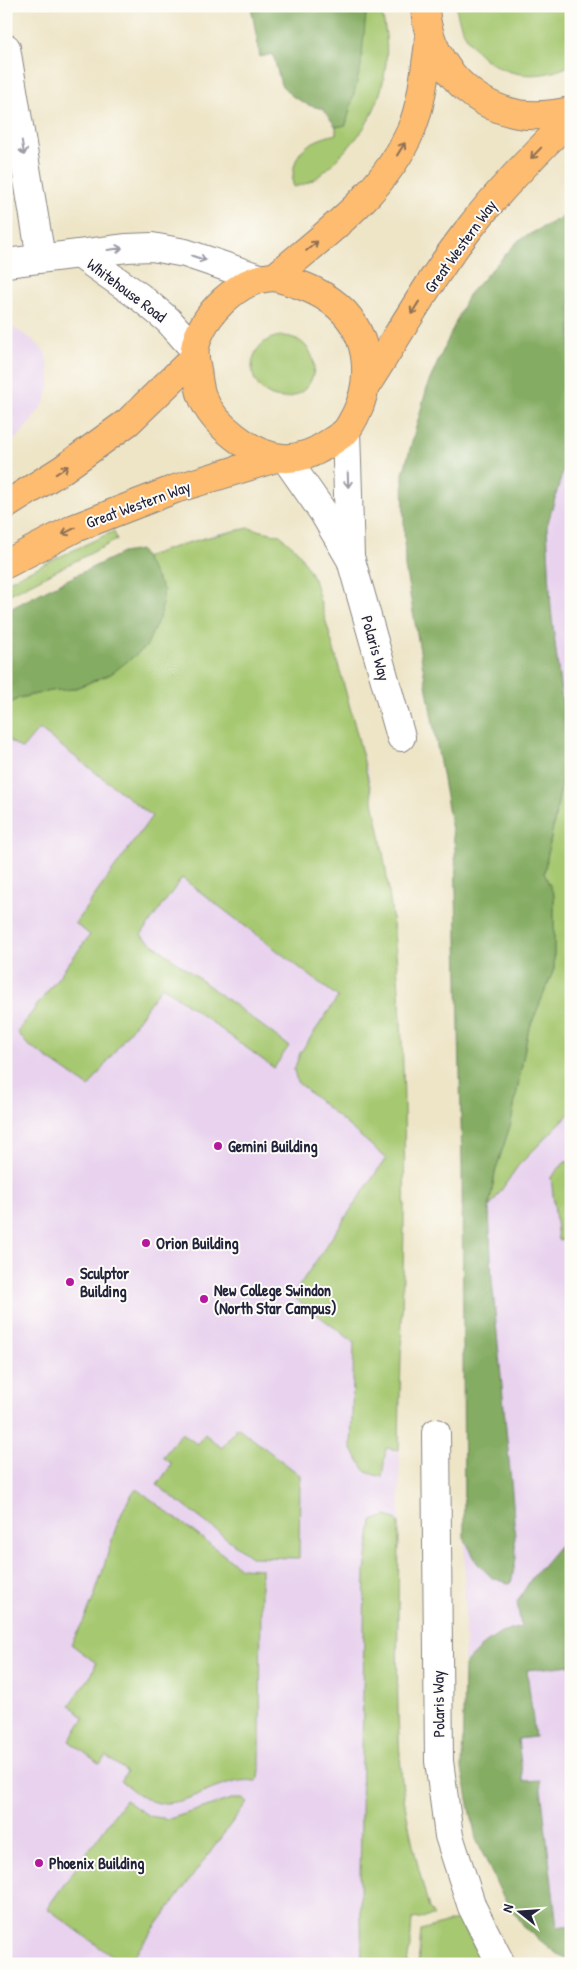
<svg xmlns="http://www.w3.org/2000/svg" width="577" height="1970" viewBox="0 0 577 1970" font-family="'Patrick Hand',sans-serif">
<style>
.built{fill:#e8d2ee}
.green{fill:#a6c870;stroke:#647556}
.forest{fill:#84ac62;stroke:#53674e}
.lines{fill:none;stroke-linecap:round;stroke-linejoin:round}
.minor-casing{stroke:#888481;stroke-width:30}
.major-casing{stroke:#888481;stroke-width:30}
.minor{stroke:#fff;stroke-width:28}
.major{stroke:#fdbc6f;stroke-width:28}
.oneway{stroke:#9c9ca7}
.oneway2{stroke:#906f55}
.poi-dot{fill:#b5179e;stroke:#fdfcf7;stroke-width:2}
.labels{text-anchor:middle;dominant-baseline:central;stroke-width:4;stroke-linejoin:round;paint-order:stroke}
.street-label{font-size:16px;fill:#22223b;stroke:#fdfcf7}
.poi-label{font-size:16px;font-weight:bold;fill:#22223b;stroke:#fdfcf7;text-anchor:start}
</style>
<rect width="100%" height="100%" fill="#fdfcf7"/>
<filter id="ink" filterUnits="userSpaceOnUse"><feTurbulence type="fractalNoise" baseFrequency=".02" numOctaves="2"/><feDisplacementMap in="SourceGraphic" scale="10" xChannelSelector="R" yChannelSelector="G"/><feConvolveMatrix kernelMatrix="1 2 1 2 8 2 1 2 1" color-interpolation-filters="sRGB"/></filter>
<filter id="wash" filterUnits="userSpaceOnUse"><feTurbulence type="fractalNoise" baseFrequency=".0096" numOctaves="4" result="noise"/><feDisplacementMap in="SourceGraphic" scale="20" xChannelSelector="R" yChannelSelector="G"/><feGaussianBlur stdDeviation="1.12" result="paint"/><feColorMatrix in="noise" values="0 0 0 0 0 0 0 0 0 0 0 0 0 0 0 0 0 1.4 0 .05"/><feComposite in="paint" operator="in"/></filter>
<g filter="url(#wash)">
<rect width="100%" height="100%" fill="#eee5c7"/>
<g class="built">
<polygon points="571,212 571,1960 557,1954 526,1929 502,1895 476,1839 462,1769 465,1625 462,1167 455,847 405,567 403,474 428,384 468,295 519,240"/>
<polygon points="6,323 33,340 45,352 49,368 50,382 45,402 32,420 18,437 6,444"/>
<polygon points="249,528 280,535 298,551 314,579 369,776 386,872 402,1021 404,1188 400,1411 398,1723 403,1784 399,1964 6,1964 6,622 215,534"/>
</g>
<g class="green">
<path d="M363,6H379C393,42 387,88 368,121C361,134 350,146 339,157C325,172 313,184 293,187C291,153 304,142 336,134V127L346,125L366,14Z"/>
<path d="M456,6H571V65C520,91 464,63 456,6Z"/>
<circle cx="283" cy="367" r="31"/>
<path d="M249,528L280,535L298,551L314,579C341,676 371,772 386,871C415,1061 402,1258 399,1450L386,1448L382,1477L366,1472L351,1448L354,1342L292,1296L386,1158L297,1082L294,1070L300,1053L338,997L182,878L141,935L289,1046L274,1068L162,986L89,1087L27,1044L17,1032L90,935L75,923L152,816L39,729L22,749L6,738V706L19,698L50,691L73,689L111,674L164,591L144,558C179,544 213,535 249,528Z"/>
<polygon points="114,531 117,540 6,596 6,582"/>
<polygon points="568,752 571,758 571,1112 518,1166 489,1208 495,1172 511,1123 528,1032 554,969 554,895 544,873"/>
<polygon points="565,1162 571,1162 571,1238 558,1240 551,1177"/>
<polygon points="237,1427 300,1475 299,1558 251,1557 157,1485 172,1464 163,1457 181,1433 197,1444 205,1434 222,1448"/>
<path d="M136,1488L241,1568L261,1569L260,1769L259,1778L256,1781C220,1775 179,1816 146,1799C137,1795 129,1787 121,1781L127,1772L106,1756L100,1764L69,1741L84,1718L70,1705L92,1674L96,1663L71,1644C81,1626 91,1607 97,1588C109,1554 115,1517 136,1488Z"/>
<path d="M386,1516L396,1519L399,1523C399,1609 394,1696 402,1782C407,1825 418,1867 429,1908L434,1916L412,1919L410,1947L407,1964H362L360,1880L365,1571L372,1521Z"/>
<polygon points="231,1799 242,1799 247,1802 128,1964 122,1964 47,1908 125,1800 149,1816 169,1819"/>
<polygon points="459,1919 485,1964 418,1964 421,1930"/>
</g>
<g class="forest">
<polygon points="251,6 363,6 366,14 361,66 346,125 336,127 323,109 308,105 292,96 281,85 273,54 260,57"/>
<polygon points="571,212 571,452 563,471 547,526 551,609 568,752 544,873 554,895 554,969 528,1032 511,1123 495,1172 489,1208 492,1280 513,1503 516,1558 511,1584 492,1578 477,1563 464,1538 462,1167 455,847 405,567 403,474 428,384 468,295 519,240"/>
<polygon points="140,550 164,591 161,614 146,647 111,674 73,689 50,691 19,698 6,706 6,611 48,589 122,553"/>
<polygon points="571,1543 571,1665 527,1670 535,1737 518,1739 523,1781 540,1780 557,1927 571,1925 571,1960 557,1954 526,1929 502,1895 476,1839 462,1769 464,1665 483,1645 501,1633 521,1627 517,1602 531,1579 559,1546"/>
</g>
</g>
<g filter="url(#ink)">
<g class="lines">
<g class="minor-casing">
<g id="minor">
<polyline points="6,48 41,258"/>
<polyline points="79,254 140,297 168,320 194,349"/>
<polyline points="6,263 127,248 152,247 185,253 259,278"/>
<polyline points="346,431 350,556"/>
<polyline points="286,459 323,512 351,560 401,737"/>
<polyline points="436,1433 439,1761 449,1836 472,1907 501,1964"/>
</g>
</g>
<g class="major-casing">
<g id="major">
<path d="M425,6C427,58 467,104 518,114C536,117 553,115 571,111"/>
<path d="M275,277C300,284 327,293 345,313C370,341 372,383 355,416C352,421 349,428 345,432C339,437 332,441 326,445C314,453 298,459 283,458C253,456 213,425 202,396C199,388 198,379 197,370C196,363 193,355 195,348C198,330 211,312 224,300C240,286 253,278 275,277Z"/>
<path d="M275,277C324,235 385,192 411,130C423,101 425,67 430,37"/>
<path d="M365,387C398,336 428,282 465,234C497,192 534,155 571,118"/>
<polyline points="6,505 63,469 128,422 195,357"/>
<polyline points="6,564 75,528 121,510 175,489 276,458"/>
</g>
</g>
<use href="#minor" class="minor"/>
<use href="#major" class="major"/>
</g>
<defs><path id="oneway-shaft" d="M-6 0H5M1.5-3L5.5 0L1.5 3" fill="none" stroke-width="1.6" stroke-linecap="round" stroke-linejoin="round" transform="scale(1.25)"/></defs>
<g class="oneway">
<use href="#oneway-shaft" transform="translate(23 148) rotate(81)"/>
<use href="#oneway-shaft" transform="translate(115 249) rotate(-7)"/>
<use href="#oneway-shaft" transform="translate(199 258) rotate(18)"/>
<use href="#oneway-shaft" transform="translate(348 480) rotate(88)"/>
</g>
<g class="oneway2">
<use href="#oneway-shaft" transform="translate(401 149) rotate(-58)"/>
<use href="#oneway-shaft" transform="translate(536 153) rotate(134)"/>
<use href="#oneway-shaft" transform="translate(312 246) rotate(-40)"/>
<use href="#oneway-shaft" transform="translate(415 308) rotate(122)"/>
<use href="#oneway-shaft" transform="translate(62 470) rotate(-34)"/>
<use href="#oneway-shaft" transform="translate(69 531) rotate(153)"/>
</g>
</g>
<g class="poi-dot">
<circle cx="218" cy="1146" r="5"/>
<circle cx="146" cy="1243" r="5"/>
<circle cx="70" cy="1282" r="5"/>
<circle cx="204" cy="1299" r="5"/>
<circle cx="39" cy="1863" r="5"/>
</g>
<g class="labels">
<g class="street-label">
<text transform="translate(460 246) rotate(-54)">Great Western Way</text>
<text transform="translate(127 290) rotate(37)">Whitehouse Road</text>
<text transform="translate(138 504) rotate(-20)">Great Western Way</text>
<text transform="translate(376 648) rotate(74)">Polaris Way</text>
<text transform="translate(438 1704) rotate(-91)">Polaris Way</text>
</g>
<g class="poi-label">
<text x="228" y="1146">Gemini Building</text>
<text x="156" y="1243">Orion Building</text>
<text x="80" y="1273">Sculptor<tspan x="80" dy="18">Building</tspan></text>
<text x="214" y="1290">New College Swindon<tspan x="214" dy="18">(North Star Campus)</tspan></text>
<text x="49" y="1863">Phoenix Building</text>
</g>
</g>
<rect width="577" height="1970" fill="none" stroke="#fdfcf7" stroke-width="25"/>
<g transform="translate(520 1912) rotate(287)" stroke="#fdfcf7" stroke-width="4" paint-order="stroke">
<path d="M0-4L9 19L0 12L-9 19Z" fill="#22223b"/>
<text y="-8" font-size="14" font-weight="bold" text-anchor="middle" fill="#22223b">N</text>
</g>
</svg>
